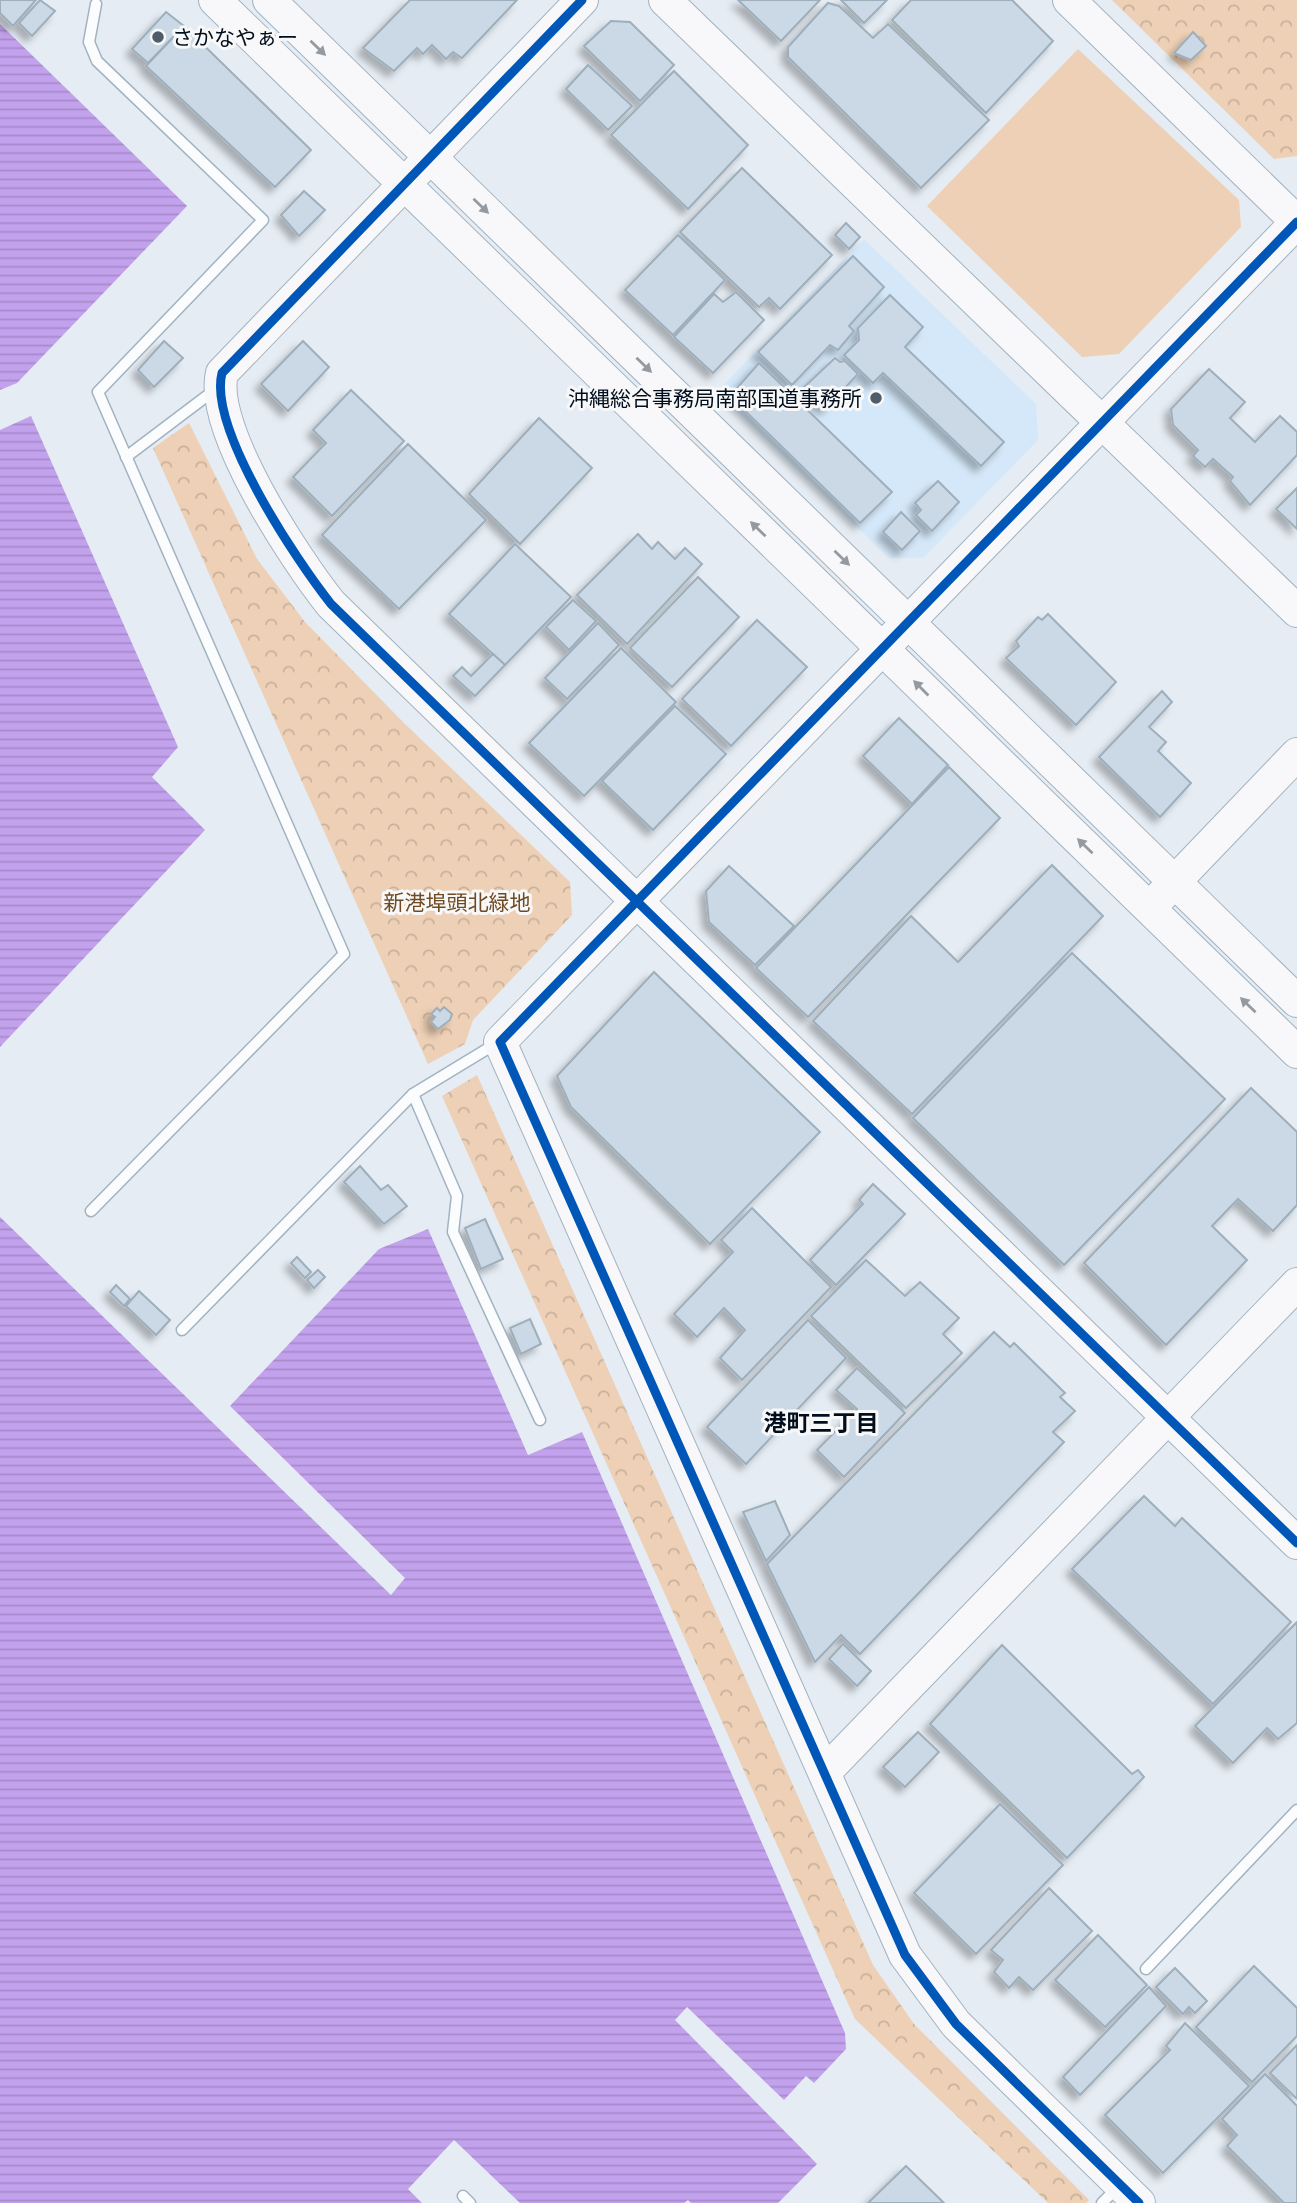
<svg xmlns="http://www.w3.org/2000/svg" width="1297" height="2203" viewBox="0 0 1297 2203" font-family="Manrope,'Noto Sans JP',sans-serif">
<style>
.built{fill:#d4e8f9}
.grass{fill:#edd0b5}
.park{fill:url(#park-crowns)}
.water{fill:url(#water-rules)}
.building{fill:#cbd9e6;stroke:#9eaebb;stroke-width:2;filter:url(#shadow)}
.lines{fill:none;stroke-linecap:round;stroke-linejoin:round}
.lane-casing{stroke:#a2b3c0;stroke-width:13}
.secondary-casing{stroke:#a2b3c0;stroke-width:34}
.lane{stroke:#fbfcfd;stroke-width:10}
.secondary{stroke:#f8f7f9;stroke-width:32}
.cycleway-casing{stroke:#f8f8f8;stroke-width:13}
.cycleway{stroke:#0057b8;stroke-width:9}
.oneway{fill:#959aa1}
.poi-dot{fill:#505c69;stroke:#f8f8f8;stroke-width:2.5}
.labels{text-anchor:middle;dominant-baseline:central;stroke-width:6;stroke-linejoin:round;paint-order:stroke}
.poi-label{font-size:21px;fill:#000e1e;stroke:#f8f8f8;text-anchor:start}
.park-label{font-size:21px;fill:#6f4a23;stroke:#f8f8f8}
.neighbourhood-label{font-size:23px;font-weight:bold;fill:#000e1e;stroke:#f8f8f8}
</style>
<defs>
<pattern id="park-crowns" width="20" height="18" patternUnits="userSpaceOnUse" patternTransform="scale(1.75)"><rect width="20" height="18" fill="#edd0b5"/><path d="M2 6a3 3 0 1 1 6 0M12 15a3 3 0 1 1 6 0" fill="none" stroke="#c9b19b"/></pattern>
<pattern id="water-rules" width="6" height="5" patternUnits="userSpaceOnUse" patternTransform="scale(1.75)"><rect width="6" height="5" fill="#c3a2ed"/><path d="M0 2.5h6" fill="none" stroke="#a68acb"/></pattern>
<filter id="shadow"><feDropShadow dx="-6" dy="6" stdDeviation="3.5" flood-color="#0004"/></filter>
</defs>
<rect width="100%" height="100%" fill="#e5ecf3"/>
<polygon class="built" points="864,239 1036,404 1038,440 923,558 889,558 717,392"/>
<polygon class="grass" points="1078,49 1239,200 1241,227 1119,354 1082,357 927,206"/>
<g class="park">
<polygon points="1112,0 1297,0 1297,156 1274,159"/>
<polygon points="189,423 257,559 305,622 403,722 570,882 572,915 473,1020 465,1044 428,1064 153,448"/>
<polygon points="477,1075 873,1965 914,2024 1089,2200 1086,2203 1048,2203 855,2019 442,1096"/>
</g>
<g class="water">
<polygon points="0,24 187,206 17,383 0,390"/>
<polygon points="31,416 178,747 152,777 205,830 0,1047 0,430"/>
<polygon points="0,1217 391,1595 405,1578 230,1406 379,1249 428,1229 528,1455 582,1432 845,2033 846,2049 814,2083 806,2076 784,2100 687,2007 675,2020 817,2164 778,2203 691,2203 688,2200 684,2203 520,2203 454,2140 408,2189 422,2203 0,2203"/>
</g>
<g class="building">
<polygon points="0,0 36,0 13,26 0,13"/>
<polygon points="40,0 55,11 32,36 19,23"/>
<polygon points="410,0 517,0 462,58 453,52 446,59 432,45 423,54 417,48 394,71 363,48"/>
<polygon points="738,0 820,0 781,41"/>
<polygon points="841,0 887,0 864,23"/>
<polygon points="911,0 1012,0 1053,41 986,113 892,20"/>
<polygon points="828,3 839,6 873,38 888,24 989,120 921,188 788,57 788,47"/>
<polygon points="166,12 184,26 148,63 132,49"/>
<polygon points="611,21 630,22 674,65 640,101 584,46"/>
<polygon points="184,26 311,150 275,187 146,66"/>
<polygon points="1193,32 1206,46 1191,60 1174,53"/>
<polygon points="588,65 632,106 608,130 566,89"/>
<polygon points="674,71 748,145 688,209 611,135"/>
<polygon points="742,168 832,255 780,309 769,298 759,307 680,232"/>
<polygon points="304,191 325,210 299,236 281,215"/>
<polygon points="846,223 860,237 849,249 835,235"/>
<polygon points="678,235 725,280 673,335 625,290"/>
<polygon points="853,256 884,287 849,326 854,331 838,350 830,345 792,385 758,352"/>
<polygon points="736,292 764,320 713,373 674,337 714,294 723,302"/>
<polygon points="890,295 923,327 905,347 1004,442 981,466 883,373 873,383 844,355 859,340 858,328"/>
<polygon points="164,341 183,358 154,387 138,370"/>
<polygon points="303,341 329,367 288,411 261,384"/>
<polygon points="835,358 840,362 845,361 858,374 825,409 801,390"/>
<polygon points="759,363 892,492 860,523 730,396"/>
<polygon points="1209,369 1245,402 1230,418 1255,442 1280,416 1297,432 1297,455 1250,505 1230,481 1233,477 1213,459 1205,467 1193,456 1198,450 1173,425 1171,409"/>
<polygon points="351,390 404,441 332,516 293,477 326,443 313,430"/>
<polygon points="539,418 592,468 520,544 469,494"/>
<polygon points="408,444 486,520 399,609 322,535"/>
<polygon points="938,481 959,502 932,531 916,515 921,510 915,503"/>
<polygon points="1297,488 1297,529 1276,509"/>
<polygon points="901,512 920,531 902,550 883,532"/>
<polygon points="638,534 652,549 658,542 675,559 685,548 702,564 627,644 577,595"/>
<polygon points="515,544 571,597 505,665 449,614"/>
<polygon points="698,577 739,617 672,687 630,648"/>
<polygon points="573,600 596,621 569,650 546,627"/>
<polygon points="1048,614 1116,682 1076,725 1006,658 1019,646 1016,641 1038,617 1042,620"/>
<polygon points="757,620 807,667 731,746 682,699"/>
<polygon points="598,623 619,645 567,699 545,678"/>
<polygon points="621,648 676,702 584,796 529,743"/>
<polygon points="493,654 505,665 475,696 453,676 462,667 471,676"/>
<polygon points="1162,691 1172,702 1149,727 1166,742 1158,751 1191,783 1160,817 1099,757"/>
<polygon points="675,706 726,754 653,830 602,781"/>
<polygon points="899,718 948,765 912,804 863,756"/>
<polygon points="949,767 1000,818 808,1017 756,968"/>
<polygon points="1052,865 1103,916 912,1114 813,1021 911,916 958,962"/>
<polygon points="729,866 794,926 755,965 709,922 706,891"/>
<polygon points="1072,953 1225,1099 1064,1265 913,1118"/>
<polygon points="654,972 820,1132 710,1244 571,1107 557,1076"/>
<polygon points="444,1007 452,1014 450,1020 438,1029 431,1022 435,1017 431,1014 437,1008 440,1011"/>
<polygon points="1251,1088 1297,1132 1297,1205 1273,1231 1238,1199 1212,1226 1247,1260 1166,1345 1084,1263"/>
<polygon points="360,1166 381,1190 388,1185 407,1206 384,1224 344,1182"/>
<polygon points="873,1184 905,1214 836,1285 810,1260 863,1204 859,1200"/>
<polygon points="752,1208 831,1287 742,1380 720,1358 745,1330 724,1308 697,1337 674,1314 733,1252 721,1240"/>
<polygon points="485,1219 503,1259 481,1269 465,1228"/>
<polygon points="297,1257 311,1272 305,1278 291,1263"/>
<polygon points="866,1260 905,1296 920,1282 959,1318 943,1334 962,1353 906,1408 811,1316"/>
<polygon points="318,1270 325,1277 314,1288 307,1280"/>
<polygon points="116,1285 130,1299 124,1306 110,1292"/>
<polygon points="139,1291 170,1320 156,1335 126,1306"/>
<polygon points="530,1319 541,1344 521,1354 510,1328"/>
<polygon points="808,1320 846,1358 746,1464 707,1427"/>
<polygon points="994,1332 1010,1347 1014,1343 1065,1393 1060,1397 1075,1411 1053,1432 1064,1442 860,1654 841,1635 815,1662 767,1564"/>
<polygon points="857,1368 905,1413 844,1477 817,1450 857,1409 836,1390"/>
<polygon points="1144,1496 1175,1526 1182,1518 1291,1622 1213,1704 1072,1569"/>
<polygon points="775,1501 790,1535 766,1561 743,1512"/>
<polygon points="1297,1622 1297,1723 1278,1739 1267,1728 1233,1763 1195,1726"/>
<polygon points="843,1644 871,1671 857,1686 829,1659"/>
<polygon points="1002,1645 1132,1774 1138,1770 1144,1777 1067,1858 930,1724"/>
<polygon points="918,1732 939,1752 905,1787 883,1767"/>
<polygon points="1000,1804 1063,1865 976,1954 914,1893"/>
<polygon points="1049,1888 1092,1931 1033,1990 1019,1977 1009,1988 994,1972 1003,1960 991,1950"/>
<polygon points="1098,1935 1147,1985 1105,2027 1055,1980"/>
<polygon points="1254,1966 1297,2008 1297,2036 1252,2082 1196,2027"/>
<polygon points="1175,1968 1207,2001 1195,2013 1189,2007 1183,2014 1156,1987"/>
<polygon points="1149,1987 1166,2006 1080,2095 1063,2077"/>
<polygon points="1185,2023 1249,2086 1163,2173 1105,2115 1170,2050 1166,2046"/>
<polygon points="1297,2045 1297,2099 1270,2073"/>
<polygon points="1265,2074 1297,2106 1297,2203 1284,2203 1227,2146 1237,2135 1222,2119"/>
<polygon points="906,2166 944,2203 868,2203"/>
</g>
<g class="lines">
<g class="lane-casing">
<g id="lane">
<polyline points="126,457 216,389"/>
<polyline points="413,1094 457,1196 453,1232 540,1420"/>
<polyline points="91,1211 344,954 98,392 263,220 97,61 89,42 96,4"/>
<polyline points="182,1330 413,1094 497,1043"/>
<polyline points="1146,1969 1297,1810"/>
<polyline points="463,2196 470,2203"/>
<polyline points="1102,2203 1118,2187"/>
</g>
</g>
<g class="secondary-casing">
<g id="secondary">
<polyline points="215,0 1297,1052"/>
<polyline points="269,0 1297,1001"/>
<path d="M582,0L222,373C208,428 296,560 331,604L1297,1543"/>
<polyline points="665,0 1297,611"/>
<polyline points="1069,0 1297,222"/>
<polyline points="1160,897 1297,754"/>
<polyline points="825,1772 1297,1284"/>
<polyline points="1139,2203 956,2024 905,1955 500,1042 1297,222"/>
</g>
</g>
<use href="#lane" class="lane"/>
<use href="#secondary" class="secondary"/>
<g class="cycleway-casing">
<g id="cycleway">
<path d="M582,0L222,373C208,428 296,560 331,604L1297,1543"/>
<polyline points="1139,2203 956,2024 905,1955 500,1042 1297,222"/>
</g>
</g>
<use href="#cycleway" class="cycleway"/>
</g>
<defs><path id="oneway-solid" d="M-6-.8H1V-3.2L6.5 0L1 3.2V.8H-6Z" transform="scale(1.75)"/></defs>
<g class="oneway">
<use href="#oneway-solid" transform="translate(318 48) rotate(44)"/>
<use href="#oneway-solid" transform="translate(481 206) rotate(44)"/>
<use href="#oneway-solid" transform="translate(644 365) rotate(44)"/>
<use href="#oneway-solid" transform="translate(758 529) rotate(-136)"/>
<use href="#oneway-solid" transform="translate(842 558) rotate(44)"/>
<use href="#oneway-solid" transform="translate(921 688) rotate(-135)"/>
<use href="#oneway-solid" transform="translate(1085 846) rotate(-136)"/>
<use href="#oneway-solid" transform="translate(1248 1005) rotate(-136)"/>
</g>
<g class="poi-dot">
<circle cx="158" cy="37" r="7"/>
<circle cx="876" cy="398" r="7"/>
</g>
<g class="labels">
<g class="poi-label">
<text x="172" y="37">さかなやぁー</text>
<text x="862" y="398" text-anchor="end">沖縄総合事務局南部国道事務所</text>
</g>
<g class="park-label">
<text x="457" y="902">新港埠頭北緑地</text>
</g>
<g class="neighbourhood-label">
<text x="821" y="1422">港町三丁目</text>
</g>
</g>
</svg>
